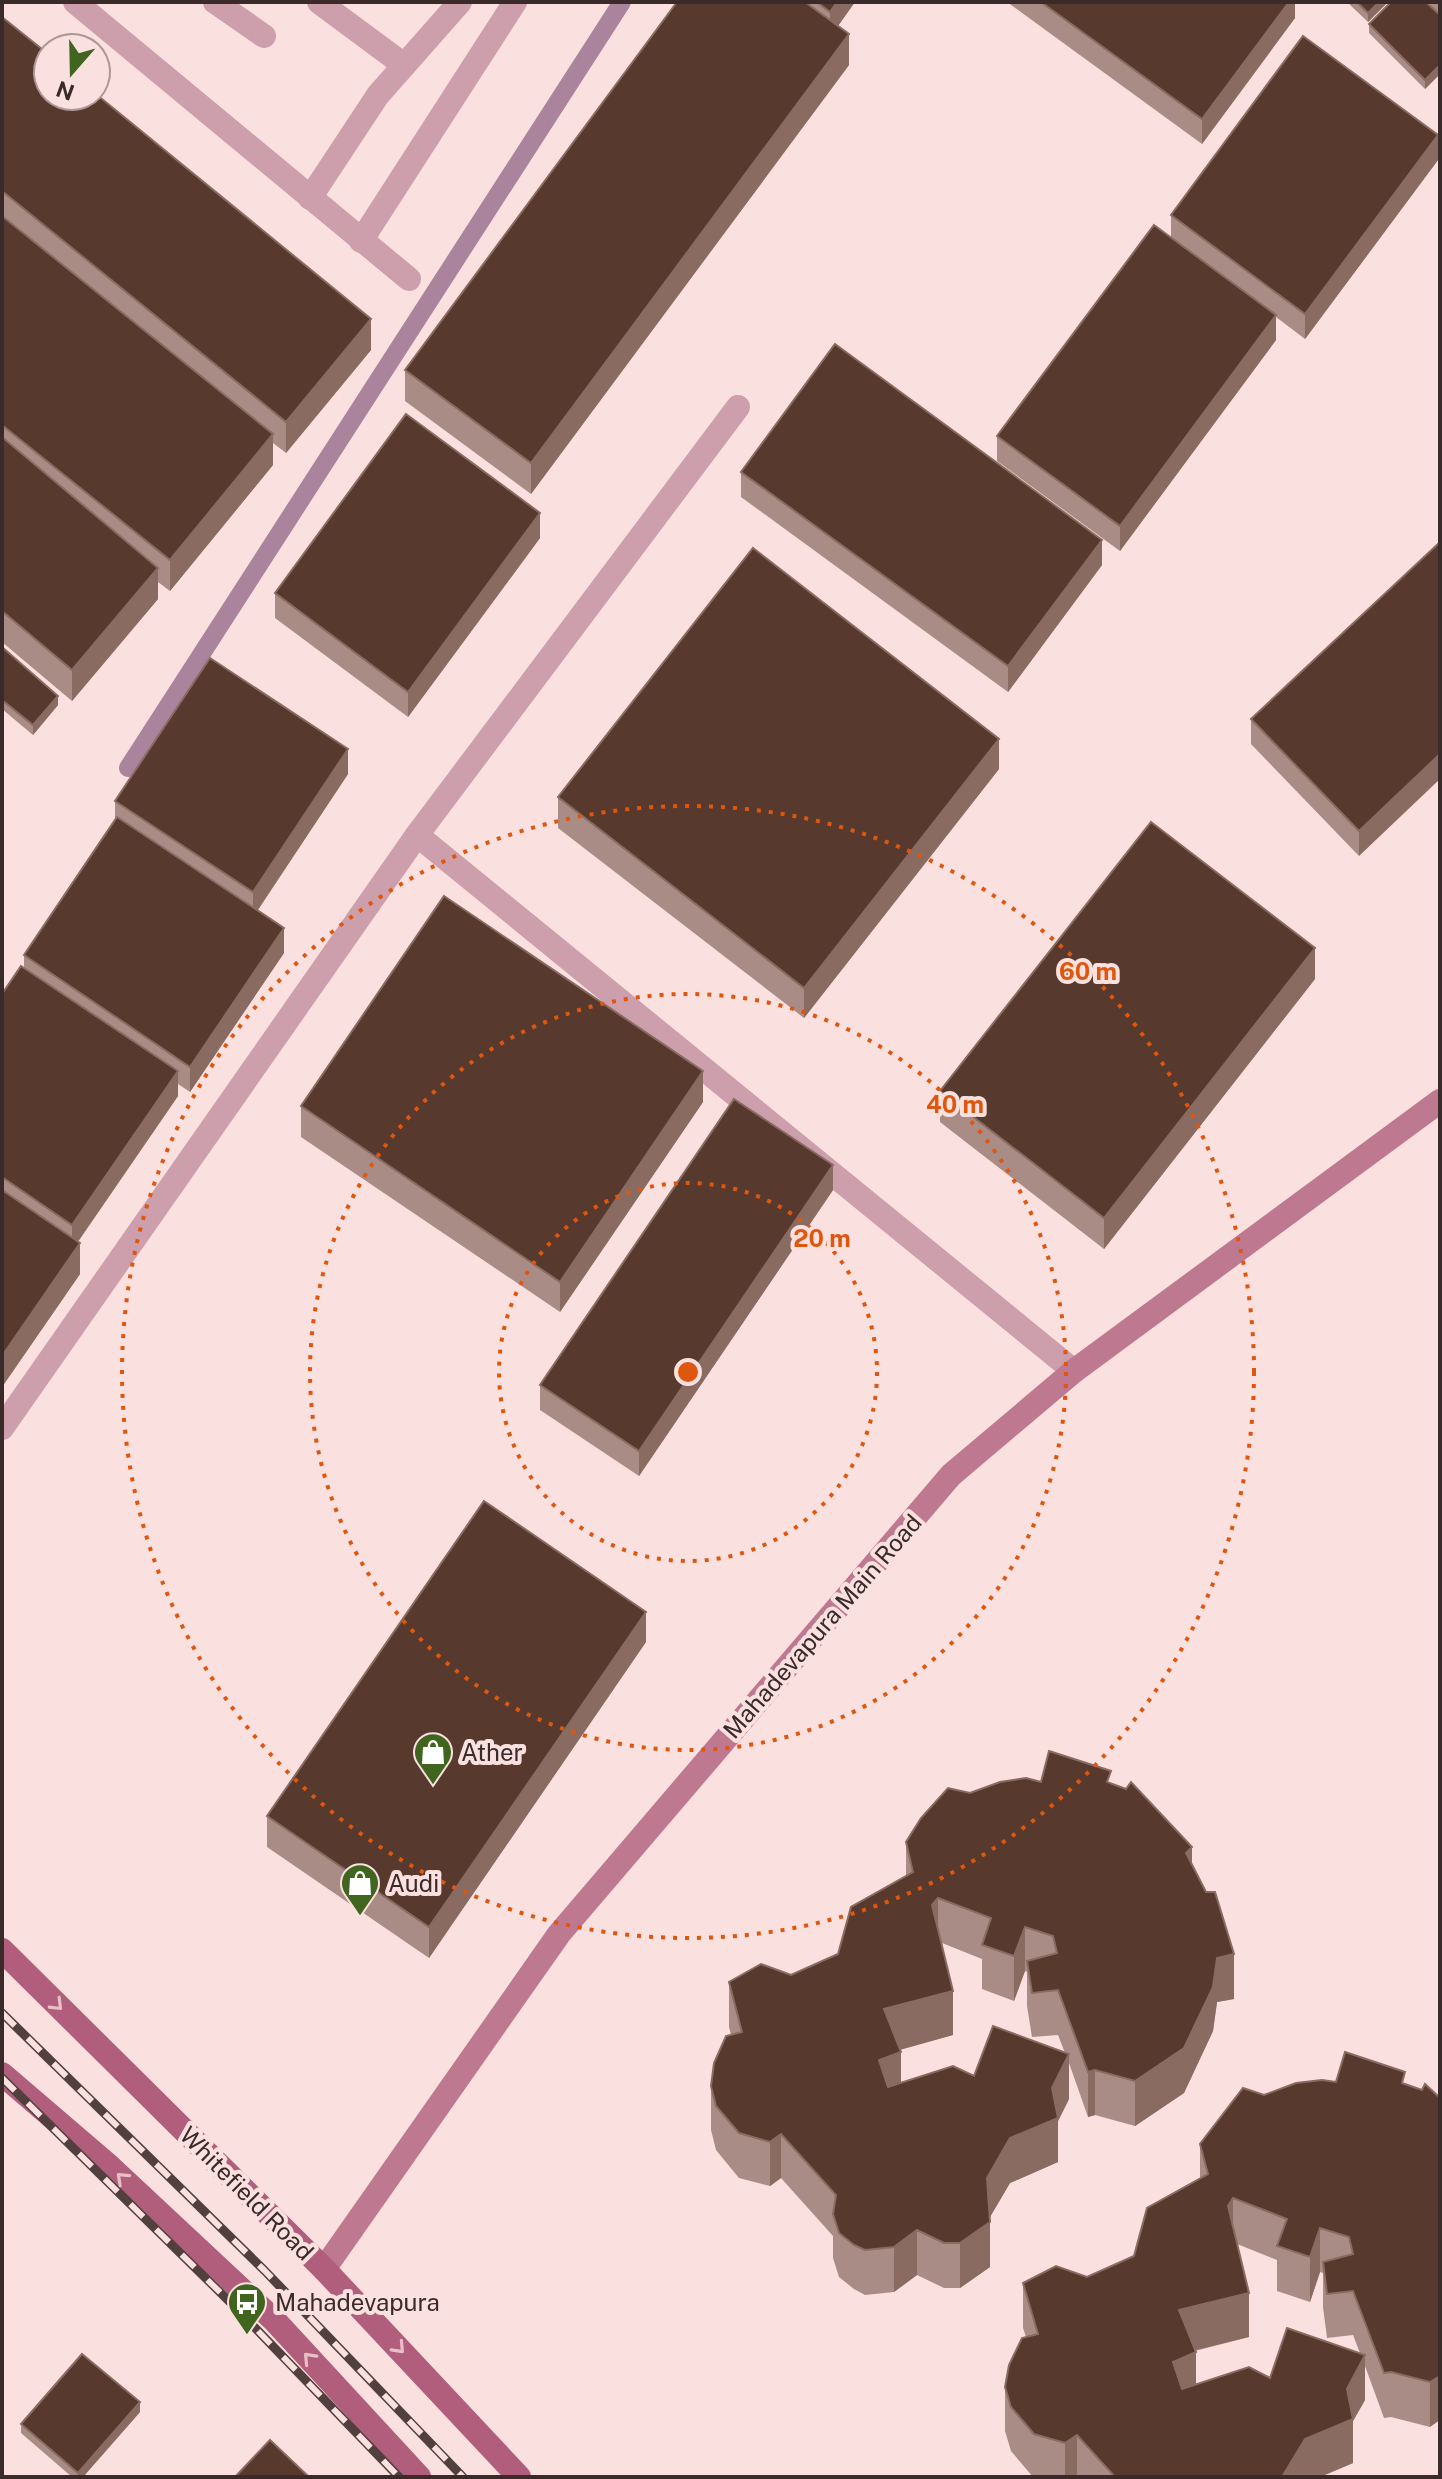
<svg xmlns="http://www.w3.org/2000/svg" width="1442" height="2479" viewBox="0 0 1442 2479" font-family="'Public Sans',sans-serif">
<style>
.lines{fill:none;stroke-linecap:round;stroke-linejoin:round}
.stream{stroke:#aa839c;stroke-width:18}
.lane{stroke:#cd9eac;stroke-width:24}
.street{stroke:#cd9eac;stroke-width:24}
.secondary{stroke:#be7990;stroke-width:24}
.primary{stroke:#b15d7c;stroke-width:24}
.rail-casing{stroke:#52403f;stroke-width:9}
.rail{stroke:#fae0df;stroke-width:6;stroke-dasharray:18;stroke-linecap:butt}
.wall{fill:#a98c86;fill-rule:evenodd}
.shaded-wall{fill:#896b62}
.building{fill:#58392d;stroke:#896b62;stroke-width:2}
.oneway{stroke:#e8bfc6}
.ring{fill:none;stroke:#df570e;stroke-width:4;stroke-dasharray:4 8}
.labels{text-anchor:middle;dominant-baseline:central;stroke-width:8;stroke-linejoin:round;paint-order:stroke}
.street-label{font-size:24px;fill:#3b2a2a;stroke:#fae0df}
.poi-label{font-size:24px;fill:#3b2a2a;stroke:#fae0df;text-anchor:start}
.centre{fill:#df570e;stroke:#fae0df;stroke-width:4}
.ring-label{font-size:24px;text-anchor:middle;font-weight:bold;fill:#df570e;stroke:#fae0df;stroke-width:8;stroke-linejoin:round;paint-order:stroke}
</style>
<rect width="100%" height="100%" fill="#fae0df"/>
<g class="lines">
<polyline class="stream" points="128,768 622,2"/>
<g class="lane">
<polyline points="417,835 1074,1371"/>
<polyline points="2,1428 417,835 738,407"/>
</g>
<g class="street">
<polyline points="75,2 409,279"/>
<polyline points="215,2 264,36"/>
<polyline points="319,2 404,65"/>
<polyline points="310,198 378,95 460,2"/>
<polyline points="361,241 515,2"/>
</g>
<polyline class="secondary" points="324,2269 559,1934 951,1475 1074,1371 1440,1101"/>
<g class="primary">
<polyline points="2,1950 324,2269 519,2477"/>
<polyline points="2,2074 107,2164 275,2321 419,2477"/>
</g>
<g class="rail-casing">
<g id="rail">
<polyline points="2,2013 265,2271 463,2477"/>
<polyline points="2,2078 231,2303 399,2477"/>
</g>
</g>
<use href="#rail" class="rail"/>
</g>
<g class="wall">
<polygon points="677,2 855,2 838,26 849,65 531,494 405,401 405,370"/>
<polygon points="1007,2 1295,2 1295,18 1202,144"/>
<polygon points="1347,2 1388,2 1368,22"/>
<polygon points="1391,2 1440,2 1440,74 1425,89 1369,33 1369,24"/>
<polygon points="2,17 371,350 286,453 273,443 273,465 170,591 158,582 158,599 72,701 2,642"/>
<polygon points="1438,160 1305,339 1276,317 1276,340 1120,551 997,461 997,436 1171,238 1171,215"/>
<polygon points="741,472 1102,565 1008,692 741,497"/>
<polygon points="540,538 408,717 275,618 275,593"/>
<polygon points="1440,542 1359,856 1251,744 1251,719"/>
<polygon points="2,647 58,705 33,735 2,709"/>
<polygon points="999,769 804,1018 558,828 558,797"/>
<polygon points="348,774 258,910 284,953 190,1092 178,1084 178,1096 78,1242 80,1274 2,1387 2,994 24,967 24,955 115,820 115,801"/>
<polygon points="1315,979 1104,1249 940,1122 940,1091"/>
<polygon points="703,1102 560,1312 301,1137 301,1106"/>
<polygon points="833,1190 639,1476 540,1410 540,1385"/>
<polygon points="646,1642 429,1958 267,1847 267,1816"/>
<path d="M1041,1782L1111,1784L1192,1865L1234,1999L1217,2002L1213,2031L1184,2093L1135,2126L1095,2115L1088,2117L1069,2063V2099L1058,2121V2162L1010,2183L990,2217V2267L960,2288H944L917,2275L894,2292L865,2295L854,2289L839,2277L833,2258V2236L781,2178L770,2186L739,2178L716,2150L711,2130V2086L731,2035L729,2027V1982L791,1975L838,1954L906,1876V1842L970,1793ZM942,1943L982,1959V1989L1014,2001L1025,1971L1027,1972V2006L1032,2037L1058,2035L1065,2053L974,2076L901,2083L900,2050L953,2035Z"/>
<path d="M1336,2082L1405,2084L1440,2098L1430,2427L1391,2417L1384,2418L1365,2366V2400L1353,2421V2463L1320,2477H1033L1011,2451L1005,2431V2387L1026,2337L1023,2328V2283L1087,2277L1134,2256L1200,2178V2144L1264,2095ZM1237,2244L1277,2260V2291L1310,2302L1320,2272L1323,2273V2307L1327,2338L1353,2335L1360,2353L1270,2378L1196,2385L1195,2351L1249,2337Z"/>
<polygon points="140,2412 83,2477 72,2477 21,2433 21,2424"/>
</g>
<g class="shaded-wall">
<polygon points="837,2 855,2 830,37 830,12"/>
<polygon points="1289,2 1295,2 1295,18 1202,144 1202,119"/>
<polygon points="1379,2 1388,2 1368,22 1368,13"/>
<polygon points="849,34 849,65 531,494 531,463"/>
<polygon points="1440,65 1440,74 1425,89 1425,80"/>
<polygon points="1438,135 1438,160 1305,339 1305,314"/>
<polygon points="1276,315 1276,340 1120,551 1120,526"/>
<polygon points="371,319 371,350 286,453 286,422"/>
<polygon points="273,434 273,465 170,591 170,560"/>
<polygon points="540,513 540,538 408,717 408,692"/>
<polygon points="1102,540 1102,565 1008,692 1008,666"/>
<polygon points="158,568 158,599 72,701 72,670"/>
<polygon points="58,696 58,705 33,735 33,725"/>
<polygon points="999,739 999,769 804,1018 804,988"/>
<polygon points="348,749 348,774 253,917 253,892"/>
<polygon points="1440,754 1440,779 1359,856 1359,831"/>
<polygon points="284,928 284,953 190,1092 190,1067"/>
<polygon points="1315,948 1315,979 1104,1249 1104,1218"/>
<polygon points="178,1071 178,1096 72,1250 72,1225"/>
<polygon points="703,1071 703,1102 560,1312 560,1282"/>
<polygon points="833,1165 833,1190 639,1476 639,1451"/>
<polygon points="80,1243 80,1274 2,1387 2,1356"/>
<polygon points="646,1612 646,1642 429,1958 429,1927"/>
<polygon points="1192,1847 1192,1891 1186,1853"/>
<polygon points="938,1898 938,1942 932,1905"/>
<polygon points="1025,1927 1025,1971 1014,2001 1014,1956"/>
<polygon points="1234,1954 1234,1999 1217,2002 1213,2031 1184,2093 1135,2126 1135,2081 1217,1958"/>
<polygon points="953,1991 953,2035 884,2054 884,2009"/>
<polygon points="901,2052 901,2096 879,2105 879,2060"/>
<polygon points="1069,2054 1069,2099 1058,2121 1058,2162 1010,2183 987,2222 987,2178 1010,2138 1052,2088"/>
<polygon points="1095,2070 1095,2115 1088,2117 1088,2072"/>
<polygon points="781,2134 781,2178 770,2186 770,2142"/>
<polygon points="1233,2198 1233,2243 1228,2206"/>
<polygon points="990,2222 990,2267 960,2288 960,2243"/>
<polygon points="1320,2228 1320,2272 1310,2302 1310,2257"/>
<polygon points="917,2230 917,2275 894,2292 894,2247"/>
<polygon points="1249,2293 1249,2337 1179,2354 1179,2310"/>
<polygon points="1196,2352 1196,2397 1173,2407 1173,2362"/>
<polygon points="1365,2355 1365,2400 1353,2421 1353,2463 1320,2477 1282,2477 1305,2439 1347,2389"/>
<polygon points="1440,2376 1440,2420 1430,2427 1430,2382"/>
<polygon points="140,2402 140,2412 83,2477 78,2477 78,2473"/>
<polygon points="1077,2435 1077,2477 1065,2477 1065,2443"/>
</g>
<g class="building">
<polygon points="677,2 805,2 849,34 531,463 405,370"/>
<polygon points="817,2 837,2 830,12"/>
<polygon points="1041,2 1289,2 1202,119"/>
<polygon points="1357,2 1379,2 1368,13"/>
<polygon points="1391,2 1426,2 1440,15 1440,65 1425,80 1369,24"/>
<polygon points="2,17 48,54 48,96 96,96 96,94 371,319 286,422 2,191"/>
<polygon points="1303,36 1438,135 1305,314 1171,215"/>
<polygon points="2,216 273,434 170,560 2,425"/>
<polygon points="1154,225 1276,315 1120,526 997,436"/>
<polygon points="835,344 1102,540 1008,666 741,472"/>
<polygon points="406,414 540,513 408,692 275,593"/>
<polygon points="2,437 158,568 72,670 2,611"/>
<polygon points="1440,542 1440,754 1359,831 1251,719"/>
<polygon points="753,548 999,739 804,988 558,797"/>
<polygon points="2,647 58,696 33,725 2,700"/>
<polygon points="210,658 348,749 253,892 115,801"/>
<polygon points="117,817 284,928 190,1067 24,955"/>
<polygon points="1151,822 1315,948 1104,1218 940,1091"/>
<polygon points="444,896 703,1071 560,1282 301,1106"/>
<polygon points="21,966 178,1071 72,1225 2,1177 2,994"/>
<polygon points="734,1099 833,1165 639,1451 540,1385"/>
<polygon points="2,1190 80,1243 2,1356"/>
<polygon points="484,1501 646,1612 429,1927 267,1816"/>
<polygon points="1049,1751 1111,1771 1107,1782 1126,1789 1131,1782 1192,1847 1186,1853 1206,1892 1215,1892 1234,1954 1217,1958 1213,1987 1184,2048 1135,2081 1095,2070 1088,2072 1058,1990 1032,1993 1027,1961 1057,1953 1053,1936 1025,1927 1014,1956 982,1945 991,1918 938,1898 932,1905 953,1991 884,2009 901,2052 879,2060 888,2087 953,2066 974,2076 993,2026 1069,2054 1052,2088 1058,2118 1010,2138 987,2178 990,2222 960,2243 944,2243 917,2230 894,2247 865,2250 854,2245 839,2233 833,2214 836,2195 781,2134 770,2142 739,2133 716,2106 711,2086 714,2063 726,2036 742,2032 729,1982 761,1964 791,1975 838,1954 851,1907 913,1872 906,1842 921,1818 948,1788 970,1793 1000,1782 1026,1778 1041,1782"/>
<polygon points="1345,2052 1405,2072 1402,2083 1422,2090 1425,2084 1440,2098 1440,2376 1430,2382 1391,2372 1384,2373 1353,2291 1327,2294 1323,2262 1353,2254 1349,2237 1320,2228 1310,2257 1277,2246 1287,2219 1233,2198 1228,2206 1249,2293 1179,2310 1196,2352 1173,2362 1182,2389 1249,2367 1270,2378 1287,2328 1365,2355 1347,2389 1353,2419 1305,2439 1282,2477 1115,2477 1077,2435 1065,2443 1034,2434 1011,2407 1005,2387 1009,2365 1022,2338 1038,2334 1023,2283 1056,2266 1087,2277 1134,2256 1147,2208 1208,2174 1200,2144 1243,2088 1264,2095 1296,2083 1322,2080 1336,2082"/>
<polygon points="82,2354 140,2402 78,2473 21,2424"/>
<polygon points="270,2440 309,2477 235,2477"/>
</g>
<defs><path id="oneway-chevron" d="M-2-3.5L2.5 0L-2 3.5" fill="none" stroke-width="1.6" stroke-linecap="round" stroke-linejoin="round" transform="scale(2)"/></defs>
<g class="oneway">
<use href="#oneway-chevron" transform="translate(57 2005) rotate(45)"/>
<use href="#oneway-chevron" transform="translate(122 2178) rotate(-137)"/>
<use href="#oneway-chevron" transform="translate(399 2348) rotate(47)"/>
<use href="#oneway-chevron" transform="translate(309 2358) rotate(-133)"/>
</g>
<g class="ring">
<circle cx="688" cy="1372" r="189"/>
<circle cx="688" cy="1372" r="378"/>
<circle cx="688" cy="1372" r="566"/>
</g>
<defs>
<g id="shop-pin" transform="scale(2)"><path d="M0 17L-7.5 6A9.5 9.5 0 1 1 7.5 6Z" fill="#40651f" stroke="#fae0df"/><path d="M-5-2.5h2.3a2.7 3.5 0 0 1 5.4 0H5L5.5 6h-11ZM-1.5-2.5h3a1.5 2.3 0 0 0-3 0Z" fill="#fff"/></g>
<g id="bus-pin" transform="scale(2)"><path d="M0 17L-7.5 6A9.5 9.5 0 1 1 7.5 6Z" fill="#40651f" stroke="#fae0df"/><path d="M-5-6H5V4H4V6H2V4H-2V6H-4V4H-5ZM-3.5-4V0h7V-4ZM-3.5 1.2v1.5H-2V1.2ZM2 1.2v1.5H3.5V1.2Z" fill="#fff"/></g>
</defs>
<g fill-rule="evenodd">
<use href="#shop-pin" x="433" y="1752"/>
<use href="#shop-pin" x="360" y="1883"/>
<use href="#bus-pin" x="247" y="2302"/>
</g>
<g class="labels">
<g class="street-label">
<text transform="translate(822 1626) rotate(-49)">Mahadevapura Main Road</text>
<text transform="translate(247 2193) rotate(45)">Whitefield Road</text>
</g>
<g class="poi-label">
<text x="461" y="1752">Ather</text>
<text x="388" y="1883">Audi</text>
<text x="275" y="2302">Mahadevapura</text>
</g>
</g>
<circle cx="688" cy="1372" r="12" class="centre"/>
<g class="ring-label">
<text x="1088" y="980">60 m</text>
<text x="955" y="1113">40 m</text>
<text x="822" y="1247">20 m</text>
</g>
<rect width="1442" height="2479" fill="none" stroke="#3b2a2a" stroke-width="8"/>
<g transform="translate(72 72) rotate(200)"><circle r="38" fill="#fae0df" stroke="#ae9797" stroke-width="2"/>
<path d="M0-6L14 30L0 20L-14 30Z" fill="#40651f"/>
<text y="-12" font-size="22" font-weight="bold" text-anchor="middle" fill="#3b2a2a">N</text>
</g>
</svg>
